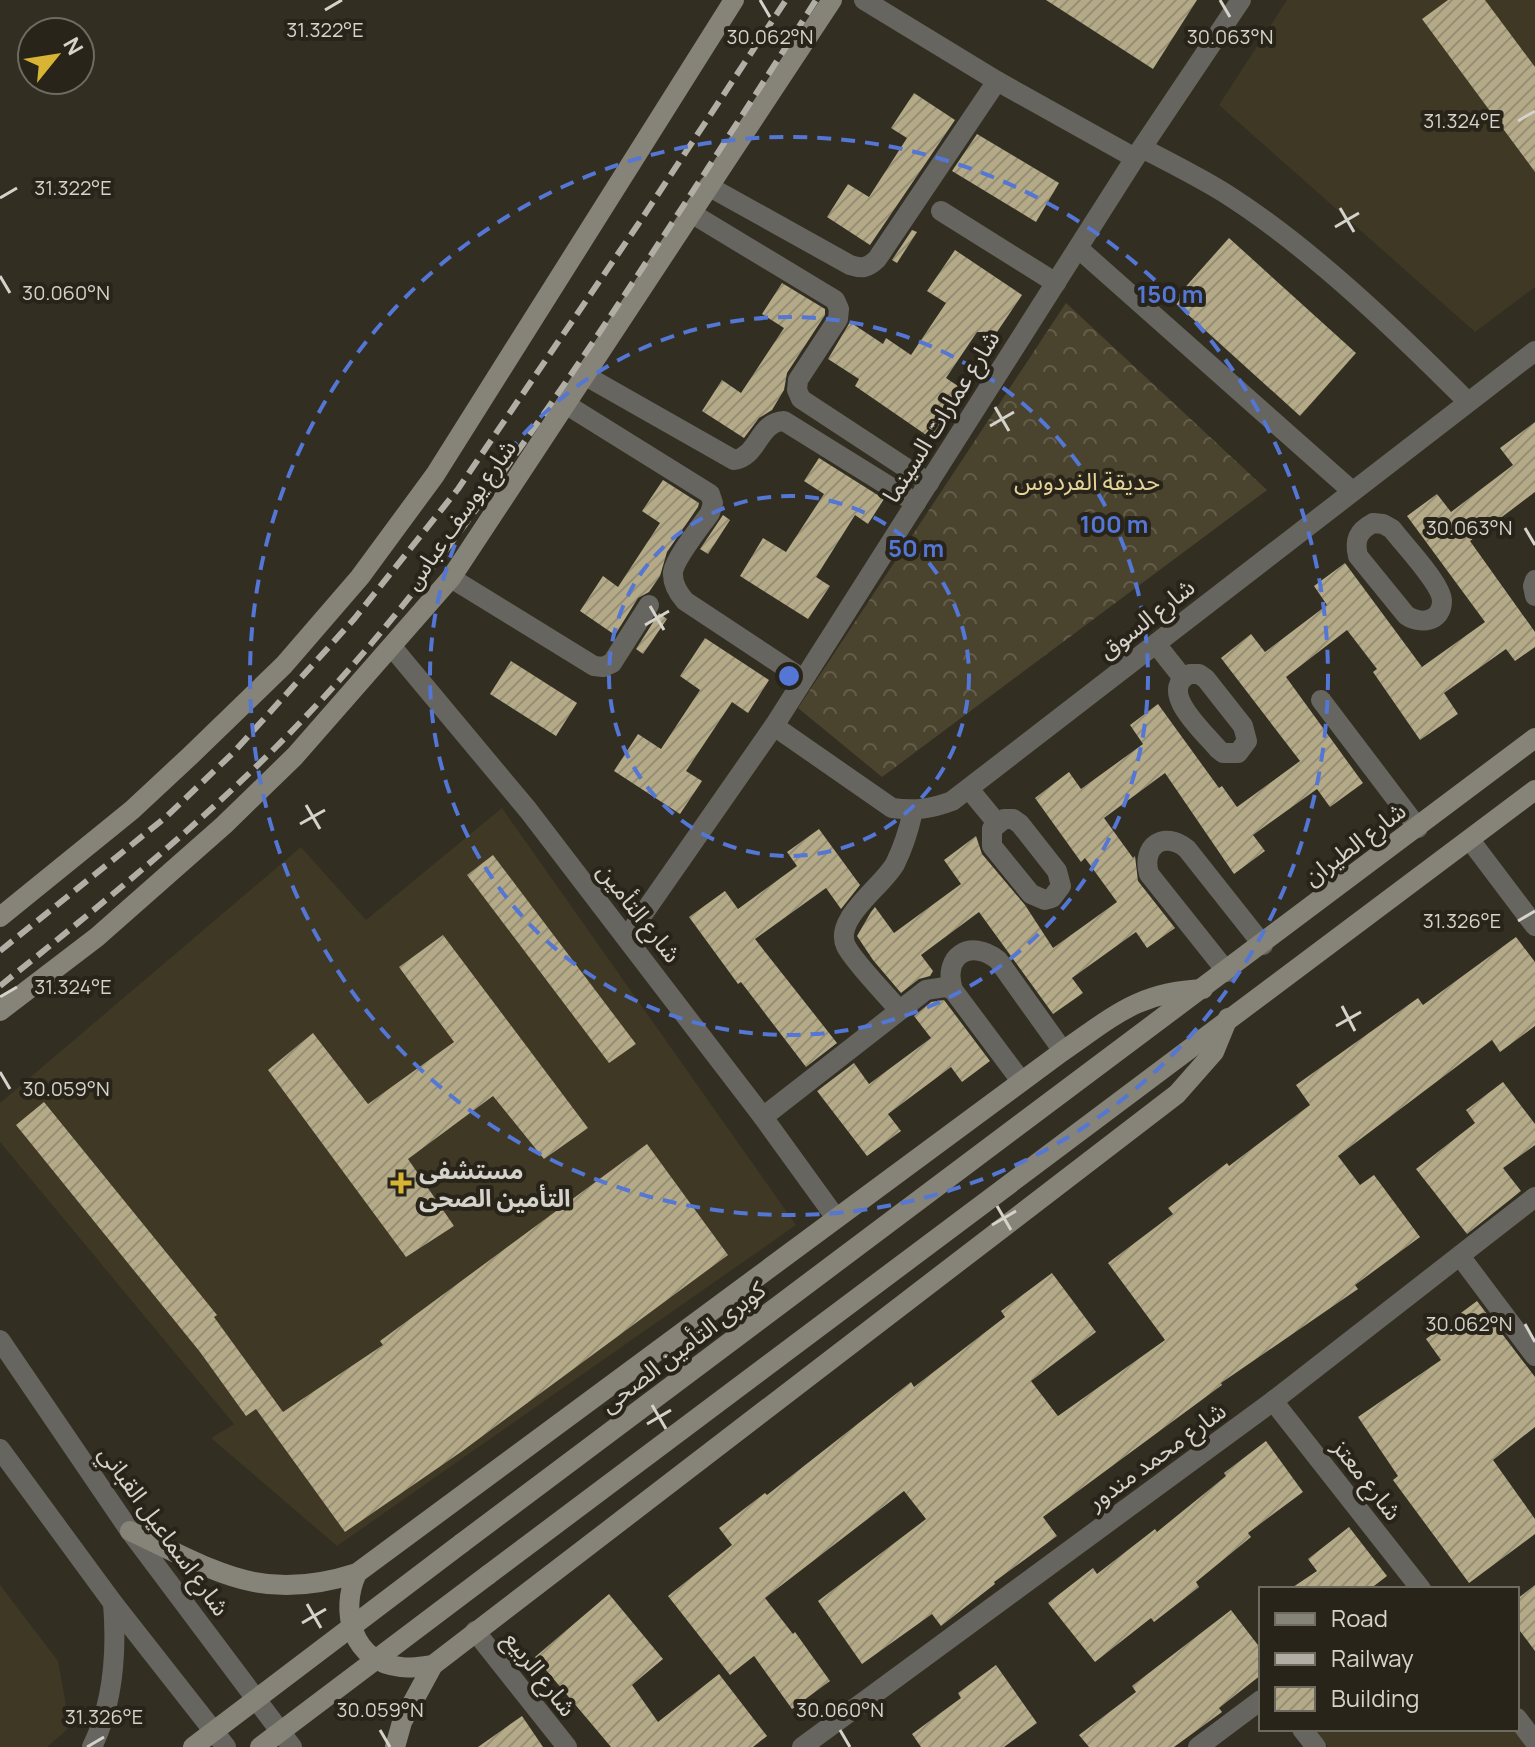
<svg xmlns="http://www.w3.org/2000/svg" width="1535" height="1747" viewBox="0 0 1535 1747" font-family="Manrope,'Noto Sans Arabic',sans-serif">
<style>
.built{fill:#3e3825}
.forest{fill:url(#forest-crowns)}
.building{fill:url(#building-hatch)}
.lines{fill:none;stroke-linecap:round;stroke-linejoin:round}
.minor{stroke:#66655f;stroke-width:20}
.tertiary{stroke:#66655f;stroke-width:20}
.secondary{stroke:#868379;stroke-width:20}
.rail{stroke:#b0aea5;stroke-width:6;stroke-dasharray:16 8;stroke-linecap:butt}
.secondary-bridge{stroke:#868379;stroke-width:20}
.ticks{fill:none;stroke:#d4d2ca;stroke-width:3}
.ring{fill:none;stroke:#5476d4;stroke-width:4;stroke-dasharray:14 10}
.poi-dot{fill:#d7b434;stroke:#282419;stroke-width:3}
.labels{text-anchor:middle;dominant-baseline:central;stroke-width:8;stroke-linejoin:round;paint-order:stroke}
.street-label{font-size:24px;fill:#d4d2ca;stroke:#282419}
.park-label{font-size:24px;fill:#e5d399;stroke:#282419}
.poi-label{font-size:24px;font-weight:bold;fill:#d4d2ca;stroke:#282419;text-anchor:start}
.ticks-label{font-size:20px;text-anchor:middle;fill:#d4d2ca;stroke:#282419;stroke-width:8;stroke-linejoin:round;paint-order:stroke}
.centre{fill:#5476d4;stroke:#282419;stroke-width:4}
.ring-label{font-size:24px;text-anchor:middle;font-weight:bold;fill:#5476d4;stroke:#282419;stroke-width:8;stroke-linejoin:round;paint-order:stroke}
</style>
<defs>
<pattern id="forest-crowns" width="20" height="18" patternUnits="userSpaceOnUse" patternTransform="scale(2)"><rect width="20" height="18" fill="#4a432d"/><path d="M2 6a3 3 0 1 1 6 0M12 15a3 3 0 1 1 6 0" fill="none" stroke="#635d4a"/></pattern>
<pattern id="building-hatch" width="6" height="6" patternUnits="userSpaceOnUse" patternTransform="scale(2)"><rect width="6" height="6" fill="#b4aa88"/><path d="M-1 1l2-2M0 6l6-6M5 7l2-2" fill="none" stroke="#978f75"/></pattern>
</defs>
<rect width="100%" height="100%" fill="#322e22"/>
<g class="built">
<polygon points="1287,0 1535,0 1535,287 1475,332 1219,105"/>
<polygon points="502,808 796,1225 337,1546 211,1438 234,1424 0,1142 0,1103 301,847 366,920"/>
<polygon points="0,1585 58,1661 70,1727 47,1747 0,1747"/>
<polygon points="1315,1729 1513,1729 1526,1747 1328,1747"/>
</g>
<polygon class="forest" points="1066,303 1267,490 882,777 798,708"/>
<g class="building">
<polygon points="1046,0 1197,0 1153,69"/>
<polygon points="1448,0 1485,0 1535,67 1535,172 1422,19"/>
<polygon points="914,93 955,120 870,245 827,217 848,184 869,197 907,138 891,128"/>
<polygon points="977,134 1059,183 1036,222 952,171"/>
<polygon points="912,230 917,232 897,263 892,260"/>
<polygon points="1229,238 1356,353 1300,416 1173,301"/>
<polygon points="955,250 1022,295 997,332 977,332 946,378 964,390 932,439 855,386 859,379 828,359 850,322 883,344 886,338 911,355 946,303 927,291"/>
<polygon points="782,283 825,309 825,315 787,373 784,390 772,410 759,418 744,438 702,411 722,380 741,393 784,328 762,314"/>
<polygon points="1535,422 1535,492 1470,541 1535,632 1535,647 1515,661 1506,649 1444,693 1458,714 1420,740 1373,672 1377,669 1347,630 1286,677 1363,783 1330,807 1317,789 1253,835 1265,851 1234,874 1165,773 1104,818 1133,858 1135,856 1138,881 1175,928 1147,948 1136,932 1072,978 1083,993 1053,1014 979,912 921,955 933,971 930,976 919,979 901,993 873,960 857,936 871,912 875,907 894,933 961,884 944,860 976,836 982,854 1025,905 1053,948 1117,902 1085,858 1081,862 1035,798 1069,772 1081,789 1143,744 1130,725 1158,704 1219,788 1222,786 1237,807 1300,761 1221,658 1251,634 1265,652 1327,605 1314,586 1345,563 1422,667 1485,622 1407,516 1437,494 1451,512 1513,465 1500,448"/>
<polygon points="819,458 884,499 868,524 855,515 816,577 830,586 808,619 740,576 763,538 786,552 824,494 804,481"/>
<polygon points="663,480 699,503 698,507 667,552 660,576 649,592 638,598 615,635 580,611 603,576 618,587 660,523 642,511"/>
<polygon points="723,515 730,520 708,554 700,549"/>
<polygon points="659,613 667,619 643,654 636,649"/>
<polygon points="705,638 769,680 748,713 732,702 686,771 702,781 680,814 614,771 638,734 661,749 700,690 680,676"/>
<polygon points="511,661 577,703 556,736 490,694"/>
<polygon points="819,829 860,885 841,909 826,888 755,939 837,1043 806,1067 741,982 738,984 689,917 725,891 738,909 797,866 787,852"/>
<polygon points="493,855 636,1044 609,1063 467,875"/>
<polygon points="443,935 588,1128 544,1159 493,1096 408,1159 454,1226 406,1257 268,1070 313,1033 368,1104 454,1042 399,967"/>
<polygon points="1516,937 1535,962 1535,1026 1500,1052 1492,1040 1338,1156 1360,1185 1374,1175 1420,1237 1355,1285 1358,1289 1221,1383 1222,1385 1043,1517 1057,1536 994,1582 995,1584 941,1626 932,1614 862,1664 818,1601 926,1519 904,1491 765,1598 793,1634 795,1632 830,1681 792,1709 754,1656 730,1675 668,1596 732,1545 719,1528 765,1493 767,1495 911,1382 914,1387 1005,1317 1001,1311 1052,1273 1096,1332 1031,1381 1058,1416 1165,1340 1108,1263 1173,1214 1168,1208 1227,1163 1229,1166 1310,1105 1296,1085 1418,998 1423,1005"/>
<polygon points="944,1000 990,1061 962,1082 951,1067 888,1114 901,1131 867,1156 817,1091 854,1063 869,1084 931,1038 914,1016 931,1002"/>
<polygon points="1503,1082 1535,1124 1535,1145 1503,1168 1521,1191 1467,1234 1416,1169 1475,1123 1466,1110"/>
<polygon points="44,1102 217,1315 214,1317 283,1412 383,1345 380,1341 647,1144 728,1255 461,1452 345,1532 256,1409 246,1416 200,1352 16,1125"/>
<polygon points="1477,1301 1535,1377 1535,1427 1493,1460 1535,1519 1535,1534 1469,1583 1393,1480 1398,1476 1358,1417 1441,1360 1426,1339"/>
<polygon points="1266,1441 1303,1492 1248,1533 1251,1537 1196,1582 1199,1587 1154,1622 1151,1618 1095,1662 1048,1603 1093,1568 1097,1574 1155,1529 1157,1532 1226,1476 1224,1473"/>
<polygon points="1349,1527 1387,1576 1370,1589 1290,1589 1317,1571 1308,1559"/>
<polygon points="1535,1585 1535,1651 1517,1627 1517,1599"/>
<polygon points="609,1594 663,1659 632,1685 658,1722 719,1674 767,1736 753,1747 611,1747 535,1657"/>
<polygon points="1231,1610 1261,1649 1261,1675 1219,1708 1222,1712 1174,1747 1089,1747 1079,1735 1136,1692 1132,1686"/>
<polygon points="996,1665 1037,1723 1004,1747 921,1747 912,1734 961,1698 958,1693"/>
<polygon points="522,1716 543,1747 478,1747"/>
</g>
<g class="lines">
<g class="minor">
<polyline points="864,0 997,81 1135,158"/>
<path d="M1142,148C1169,162 1197,176 1223,192C1309,246 1396,330 1468,402"/>
<path d="M708,186L850,265C862,269 868,268 877,259L997,81"/>
<polyline points="941,211 1056,283"/>
<polyline points="691,213 835,300 839,309 838,319 798,380 797,390 801,399 929,483"/>
<polyline points="1078,248 1352,491"/>
<path d="M586,376L734,460C759,456 758,422 784,421L916,503"/>
<path d="M567,405L710,494L713,503L710,513C701,526 675,558 673,572C672,584 678,593 685,601L803,679"/>
<path d="M1373,523L1383,524L1392,529C1403,544 1442,584 1442,601C1442,622 1420,625 1406,615L1358,556C1354,540 1358,531 1373,523Z"/>
<polyline points="451,578 594,666 603,667 612,663 649,605"/>
<polyline points="1535,580 1533,586 1535,596"/>
<polyline points="1156,644 1183,678"/>
<polyline points="392,647 528,810 763,1117 836,1218"/>
<path d="M1190,674H1199L1206,679L1243,726L1247,741L1238,753H1223L1218,749C1203,731 1156,690 1190,674Z"/>
<polyline points="1321,700 1418,828"/>
<path d="M774,726L892,808C915,811 931,809 952,801L1535,351"/>
<polyline points="969,789 997,823"/>
<polygon points="1004,819 1013,819 1020,824 1057,871 1061,886 1052,898 1045,900 1031,894 992,846 992,829"/>
<polyline points="1470,840 1535,926"/>
<polyline points="627,937 774,726 1135,158 1241,0"/>
<path d="M1227,972L1149,874C1141,846 1164,830 1187,849L1263,945"/>
<path d="M898,1009C885,993 854,962 846,946C833,919 882,887 895,864C903,848 909,829 913,811"/>
<path d="M1021,1081L953,990C942,956 970,938 998,960L1063,1051"/>
<polyline points="763,1117 926,990 945,987 953,990"/>
<polyline points="1460,1256 1535,1356"/>
<polyline points="1273,1401 1421,1589"/>
<polyline points="475,1631 567,1747"/>
<polyline points="1517,1718 1535,1742"/>
<polyline points="1302,1729 1316,1747"/>
<polyline points="802,1747 1273,1401 1535,1197"/>
<polyline points="1198,1747 1261,1700"/>
</g>
<g class="tertiary">
<polyline points="0,1340 130,1531 292,1747"/>
<polyline points="0,1449 113,1603 226,1747"/>
<path d="M92,1747C114,1702 117,1652 113,1603"/>
</g>
<g class="secondary">
<polyline points="0,917 132,810 190,756 284,665 360,577 435,475 734,0"/>
<polyline points="0,1011 97,937 224,825 295,756 451,578 832,0"/>
<path d="M130,1531C216,1571 261,1604 357,1573L1063,1051C1114,1016 1138,992 1203,989"/>
<polyline points="462,1543 1535,738"/>
<path d="M357,1573C339,1611 352,1662 401,1667C411,1669 423,1666 433,1665"/>
<polyline points="488,1575 1535,790"/>
<polyline points="395,1747 402,1722 433,1665 1177,1094 1214,1052 1228,1018"/>
</g>
<g class="rail">
<polyline points="0,951 166,817 234,752 355,618 458,489 639,223 786,0"/>
<path d="M0,986C108,899 215,813 310,712C407,610 488,495 568,379C653,254 735,127 816,0"/>
</g>
<g class="secondary-bridge">
<polyline points="193,1747 462,1543"/>
<polyline points="260,1747 488,1575"/>
</g>
</g>
<path class="ticks" d="M760,0L770,17M1220,0L1230,17M325,10L342,0M1518,121L1535,111M0,198L17,188M1340,208L1354,232M1335,227L1359,213M0,276L10,293M995,407L1009,431M990,426L1014,412M1525,528L1535,545M650,606L664,630M645,625L669,611M306,805L320,829M300,824L325,810M1518,921L1535,911M0,997L17,987M1342,1006L1355,1031M1336,1026L1361,1012M0,1072L10,1089M997,1206L1011,1230M992,1225L1016,1211M1525,1324L1535,1342M652,1405L666,1429M647,1424L671,1410M307,1604L321,1628M302,1623L326,1609M380,1730L390,1747M840,1730L850,1747M87,1747L104,1737"/>
<g class="ring">
<circle cx="789" cy="676" r="180"/>
<circle cx="789" cy="676" r="359"/>
<circle cx="789" cy="676" r="539"/>
</g>
<path class="poi-dot" d="M397 1171h8v8h8v8h-8v8h-8v-8h-8v-8h8z"/>
<g class="labels">
<g class="street-label">
<text transform="translate(940 416) rotate(-58)">شارع عمارات السينما</text>
<text transform="translate(459 514) rotate(-55)">شارع يوسف عباس</text>
<text transform="translate(1146 618) rotate(-38)">شارع السوق</text>
<text transform="translate(1354 843) rotate(-37)">شارع الطيران</text>
<text transform="translate(640 912) rotate(52)">شارع التأمين</text>
<text transform="translate(682 1346) rotate(-37)">كوبرى التأمين الصحى</text>
<text transform="translate(1156 1455) rotate(-36)">شارع محمد مندور</text>
<text transform="translate(1368 1479) rotate(52)">شارع معتز</text>
<text transform="translate(165 1530) rotate(54)">شارع اسماعيل القباني</text>
<text transform="translate(541 1673) rotate(52)">شارع الربيع</text>
</g>
<g class="park-label">
<text x="1087" y="480">حديقة الفردوس</text>
</g>
<g class="poi-label">
<text x="419" y="1169">مستشفى<tspan x="419" dy="28">التأمين الصحى</tspan></text>
</g>
</g>
<g class="ticks-label">
<text x="325" y="37">31.322°E</text>
<text x="770" y="44">30.062°N</text>
<text x="1230" y="44">30.063°N</text>
<text x="1462" y="128">31.324°E</text>
<text x="73" y="195">31.322°E</text>
<text x="66" y="300">30.060°N</text>
<text x="1469" y="535">30.063°N</text>
<text x="1462" y="928">31.326°E</text>
<text x="73" y="994">31.324°E</text>
<text x="66" y="1096">30.059°N</text>
<text x="1469" y="1331">30.062°N</text>
<text x="380" y="1717">30.059°N</text>
<text x="840" y="1717">30.060°N</text>
<text x="104" y="1724">31.326°E</text>
</g>
<circle cx="789" cy="676" r="12" class="centre"/>
<g class="ring-label">
<text x="1170" y="303">150 m</text>
<text x="1114" y="533">100 m</text>
<text x="916" y="557">50 m</text>
</g>
<rect x="1259" y="1587" width="260" height="144" fill="#282419" stroke="#6d6a60" stroke-width="2"/>
<rect x="1275" y="1613" width="40" height="12" fill="#868379" stroke="#6d6a60" stroke-width="2"/>
<text x="1331" y="1627" font-size="24" fill="#d4d2ca">Road</text>
<rect x="1275" y="1653" width="40" height="12" fill="#b0aea5" stroke="#6d6a60" stroke-width="2"/>
<text x="1331" y="1667" font-size="24" fill="#d4d2ca">Railway</text>
<rect x="1275" y="1687" width="40" height="24" fill="url(#building-hatch)" stroke="#6d6a60" stroke-width="2"/>
<text x="1331" y="1707" font-size="24" fill="#d4d2ca">Building</text>
<g transform="translate(56 56) rotate(60)"><circle r="38" fill="#282419" stroke="#6d6a60" stroke-width="2"/>
<path d="M0-6L14 30L0 20L-14 30Z" fill="#d7b434"/>
<text y="-12" font-size="22" font-weight="bold" text-anchor="middle" fill="#d4d2ca">N</text>
</g>
</svg>
